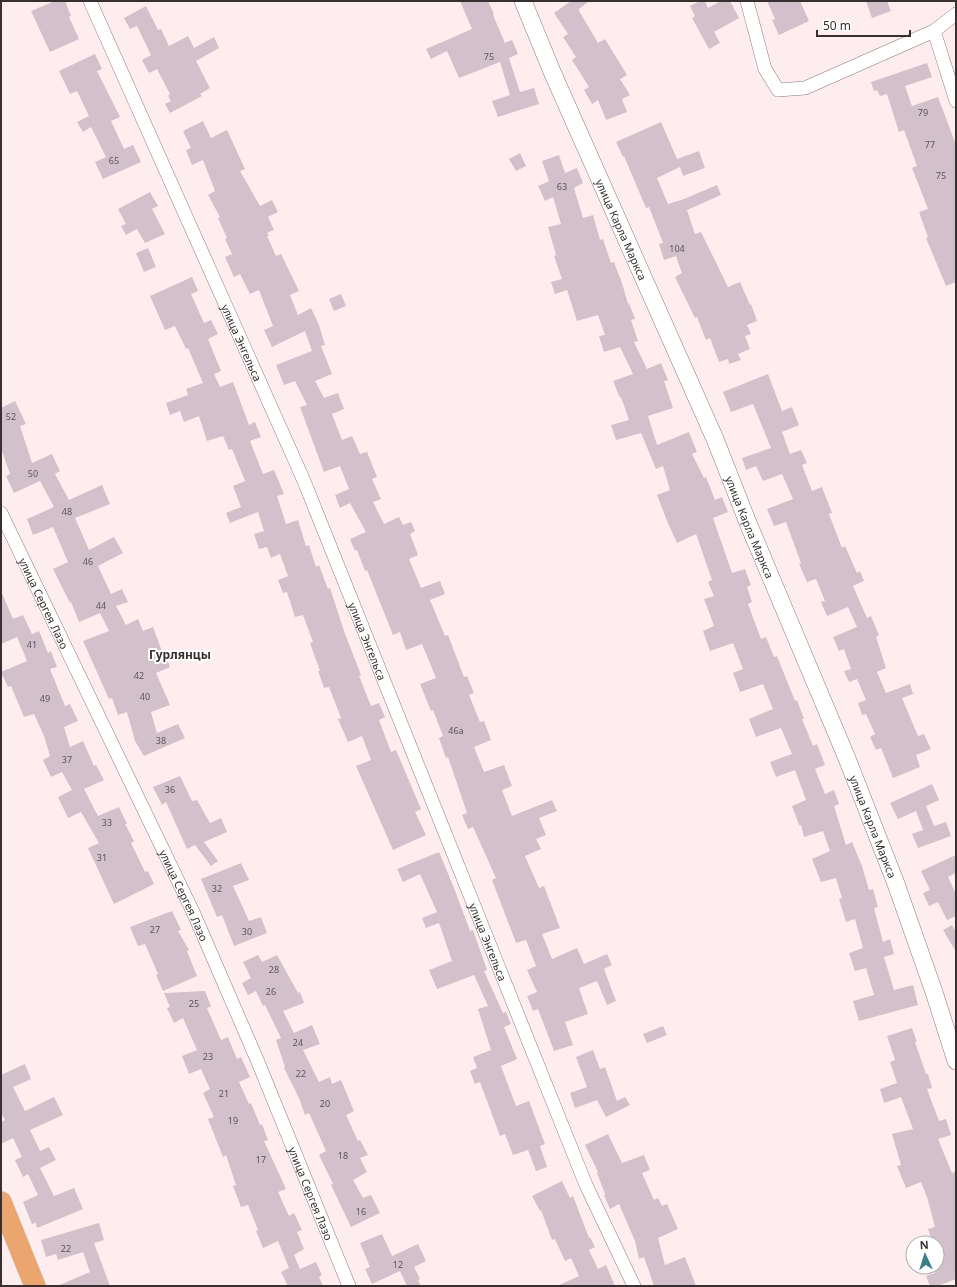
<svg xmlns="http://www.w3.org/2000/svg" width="957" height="1287" viewBox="0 0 957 1287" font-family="'Noto Sans',sans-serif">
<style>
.building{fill:#d2c1cb}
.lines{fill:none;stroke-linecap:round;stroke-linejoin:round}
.minor-casing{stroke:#8c7b7b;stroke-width:14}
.tertiary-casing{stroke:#8c7b7b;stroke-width:18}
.primary-casing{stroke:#d3d1d1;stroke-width:22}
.minor{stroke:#fff;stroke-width:13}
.tertiary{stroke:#fff;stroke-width:17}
.primary{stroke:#eba670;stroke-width:21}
.labels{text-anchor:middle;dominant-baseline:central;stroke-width:4;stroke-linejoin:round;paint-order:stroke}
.number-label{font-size:9px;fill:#5e5457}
.street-label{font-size:11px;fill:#372f30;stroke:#fff}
.neighbourhood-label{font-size:12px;font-weight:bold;fill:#372f30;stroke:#fff}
</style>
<rect width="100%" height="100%" fill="#feedee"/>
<g class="building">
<polygon points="55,1 65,1 71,16 69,17 79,39 50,52 31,11"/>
<polygon points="460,1 488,1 494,14 493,15 505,43 512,40 518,54 509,58 520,92 534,88 539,104 498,117 492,101 510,95 500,62 459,78 447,51 431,59 426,49 472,29"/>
<polygon points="571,1 589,1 579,9 579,11 598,43 605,39 627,75 620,79 630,95 622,99 627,112 606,120 598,100 592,104 584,90 589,87 572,60 576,57 563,37 568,34 554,13"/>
<polygon points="700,1 705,1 708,8 721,1 730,1 739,18 714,32 720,43 709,49 692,18 695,16 690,6"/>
<polygon points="767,1 800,1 809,21 779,35 772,20 775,19"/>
<polygon points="866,1 887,1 891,11 872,18"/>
<polygon points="146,6 158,30 161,29 169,46 188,36 194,48 214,37 219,48 196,61 210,88 200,94 202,96 170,113 165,104 171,101 168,96 170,94 157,69 149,73 142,60 151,55 137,26 130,29 124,18"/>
<polygon points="95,54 102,69 97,71 120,117 111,121 124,149 133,145 141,162 103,179 95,162 106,157 91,127 83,132 77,122 89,116 77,91 70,94 59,71"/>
<polygon points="927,63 932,77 905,86 912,106 938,97 956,145 956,282 946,286 926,238 928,237 919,212 928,209 912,168 917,166 904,130 899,132 887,94 880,96 877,90 874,91 871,82"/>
<polygon points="203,121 211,138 227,130 245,169 240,171 260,206 272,200 278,212 268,217 274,230 267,233 269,236 267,236 276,256 281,254 299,291 290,295 298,315 311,308 319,325 325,345 321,346 332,374 315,381 324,398 338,393 344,409 332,414 342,440 352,436 360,454 367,452 377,477 372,479 381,499 373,502 384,524 399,517 403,525 411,522 415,531 410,534 418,555 409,559 421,588 440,581 445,594 430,600 445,636 448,635 464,677 467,676 474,693 469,695 480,722 484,721 491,740 474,747 484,772 504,765 512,786 502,790 512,816 552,800 557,811 539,818 546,835 536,839 541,849 525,856 539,888 544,886 560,928 542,934 552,959 577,948 584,964 607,954 612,965 604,969 616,1001 607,1005 597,981 579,988 588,1014 565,1022 573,1045 554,1051 538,1009 533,1011 527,996 537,992 527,970 536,966 526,940 516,943 492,880 496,878 473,827 468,829 462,815 467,813 448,757 446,758 439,738 443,736 433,710 431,711 420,684 436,678 422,644 406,650 400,632 393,635 367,570 365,571 357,550 355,551 350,539 366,532 350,503 340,508 335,495 349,489 340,466 324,472 300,407 307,405 295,381 284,385 276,365 312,351 305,331 272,347 264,330 273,326 259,290 250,294 240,274 234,277 225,257 232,254 225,239 227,238 218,218 220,217 208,195 215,191 203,160 192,165 186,150 191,148 183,131"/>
<polygon points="661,122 677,159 699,151 705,168 683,176 680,167 657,178 668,204 684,199 717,185 721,195 687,210 695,234 701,232 728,287 740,282 750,305 751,304 757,321 747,325 751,334 745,336 750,349 738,354 741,360 729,364 728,359 719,362 710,338 706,340 697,317 695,318 675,277 682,273 676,256 664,260 659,244 663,243 649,207 646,208 624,156 623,157 616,142"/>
<polygon points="520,153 526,166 516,171 509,159"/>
<polygon points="559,155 565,173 577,168 583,183 574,188 583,218 593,215 600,240 603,239 611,263 614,262 622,283 628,304 629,303 635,319 631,320 638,341 634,342 647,369 661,363 668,380 664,381 673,408 648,416 657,445 689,432 697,452 692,454 704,478 706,477 715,500 722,497 728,512 713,518 732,573 745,569 751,585 747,587 752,602 748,604 761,639 766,637 774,657 777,656 795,701 797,700 804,719 802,719 813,746 817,744 825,765 815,769 825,794 834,790 839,804 834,806 846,845 852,842 862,866 869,890 873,889 878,907 874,908 883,942 890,939 894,954 884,957 894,990 913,985 918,1005 859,1021 853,1001 874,995 866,968 855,971 849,953 863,948 855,919 846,922 839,899 842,898 836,878 821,882 812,859 830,851 823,831 804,837 801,825 799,825 792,806 806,800 795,770 776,777 770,762 792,754 781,728 756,737 749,719 773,709 763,684 740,692 733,673 743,669 733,643 710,651 703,631 714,626 704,599 714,596 708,582 712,580 696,534 677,543 667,521 657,495 670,490 663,466 656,469 641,433 616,440 611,425 629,420 621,397 620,398 613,381 633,374 620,347 604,352 599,336 605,335 598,315 577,321 567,290 555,294 551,282 562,279 554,256 556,255 548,227 561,224 553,197 545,201 538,186 549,181 542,161"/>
<polygon points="150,192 158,206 152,209 165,234 145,243 137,229 126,235 121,226 126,224 118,209"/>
<polygon points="148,248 156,267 144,272 136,253"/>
<polygon points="192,277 198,291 191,294 204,323 211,320 218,334 208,339 221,371 214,374 220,387 233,382 249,425 255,422 261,437 250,441 263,474 274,470 284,494 277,496 286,524 298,520 306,546 309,545 316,567 319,565 328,589 330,588 344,631 361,675 359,676 371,706 379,703 385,717 379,720 391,752 396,750 421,809 415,812 426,835 393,850 356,766 371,760 362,736 348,742 338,719 341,718 329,687 324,688 318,671 320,671 310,643 313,642 303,615 295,617 287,592 283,593 278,580 288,576 280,554 271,558 267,547 259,549 254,534 264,531 258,512 230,523 226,513 241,507 233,486 245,481 232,449 229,450 223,436 207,441 199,416 184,422 180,411 170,415 166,403 188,395 186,389 203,383 188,348 186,349 175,326 165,330 150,296"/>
<polygon points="341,294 346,306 334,311 329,299"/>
<polygon points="768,374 782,411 792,407 799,425 782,432 790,454 801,450 807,463 802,465 812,491 822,487 832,513 829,514 842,548 845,546 857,573 860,571 864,581 853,586 867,618 871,616 879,635 876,637 886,668 877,672 886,693 910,684 913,694 902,698 918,736 924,734 931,749 916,755 920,767 893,778 881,748 876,750 870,737 875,734 866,714 862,715 858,703 866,700 857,679 849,682 844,671 851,669 844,649 839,651 833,637 857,627 848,607 827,616 821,602 825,601 816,579 807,582 799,564 801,563 786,522 774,526 767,509 793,499 782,474 763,481 756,466 746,470 742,458 771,448 753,404 731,412 723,392"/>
<polygon points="15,401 26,424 20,426 32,463 52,454 60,471 55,474 69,500 102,485 110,504 75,518 89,550 114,537 123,553 98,566 111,594 122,589 128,602 116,606 126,625 138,619 143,631 153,627 164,657 166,657 170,667 156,673 170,705 151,712 157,733 178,724 185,738 144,756 135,741 127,712 118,715 112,698 109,699 83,641 109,631 100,613 79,622 71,602 70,603 53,569 68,562 53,527 33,535 27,519 54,507 40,481 14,493 6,476 10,474 1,448 1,408"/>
<polygon points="1,591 13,619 23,615 32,634 39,631 48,653 51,651 57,667 50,669 65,706 70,704 78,721 64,727 70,747 83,741 94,766 96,765 104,780 84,789 98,816 119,807 127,824 125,824 134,841 131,843 145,872 148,871 154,884 114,904 88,848 99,843 81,812 68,818 58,797 72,790 62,772 51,777 43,760 50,756 44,736 34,714 24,717 11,686 8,687 1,672 27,661 17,637 1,644"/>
<polygon points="180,776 192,801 197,800 210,823 221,818 227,832 204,842 218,861 211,866 195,845 187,849 166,802 162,805 153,787"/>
<polygon points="932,784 939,800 926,806 934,826 946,822 951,836 918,848 912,834 923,830 916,811 898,819 890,803"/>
<polygon points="439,852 454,888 470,931 473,930 487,970 484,971 503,1013 506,1012 511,1024 504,1027 517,1059 501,1066 516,1106 529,1101 545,1144 540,1146 547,1167 536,1171 528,1150 513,1155 505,1134 500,1136 480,1082 475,1084 470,1071 477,1068 473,1057 491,1050 478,1009 488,1006 474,975 437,989 429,970 452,961 439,923 426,928 422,918 437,912 420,874 403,882 397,869"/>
<polygon points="956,855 956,873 948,877 956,894 956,916 947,920 938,902 929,906 923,893 930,890 921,871"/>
<polygon points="241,863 249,880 233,886 249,921 261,917 267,933 234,946 222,915 217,917 201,879"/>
<polygon points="172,911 181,930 178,931 189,950 187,951 197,976 163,991 156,975 158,974 145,944 138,946 130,927"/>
<polygon points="952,925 956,932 956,952 943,930"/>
<polygon points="258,955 262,962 277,955 298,993 300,992 304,1003 283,1011 294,1033 312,1025 320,1044 303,1050 319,1082 330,1077 332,1084 341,1080 354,1111 346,1115 358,1141 360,1140 368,1155 360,1158 367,1172 353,1180 363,1198 371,1195 380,1213 351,1227 331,1185 333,1184 319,1155 326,1151 309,1113 305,1115 299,1098 284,1068 285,1067 276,1040 281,1038 265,1005 263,1006 256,991 248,995 242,983 251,978 243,962"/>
<polygon points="205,991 211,1006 207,1008 221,1040 228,1037 237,1059 241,1057 250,1077 239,1082 249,1104 251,1103 260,1125 262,1124 268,1140 264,1141 286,1189 278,1192 289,1216 294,1213 302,1230 297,1232 304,1249 294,1255 300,1269 316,1262 322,1275 319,1277 323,1286 288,1286 281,1272 289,1268 278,1241 263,1248 256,1231 258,1230 248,1205 241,1207 233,1186 236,1185 226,1155 223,1157 208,1119 214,1117 203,1093 210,1089 201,1069 189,1074 182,1056 197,1050 183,1018 174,1023 167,1008 170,1007 164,993"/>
<polygon points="663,1026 667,1035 647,1043 643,1034"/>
<polygon points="912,1028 917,1042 915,1042 926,1074 928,1074 932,1088 927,1089 939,1121 946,1119 951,1135 938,1139 952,1173 956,1171 956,1279 937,1286 930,1286 926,1276 935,1273 933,1267 937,1267 937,1243 933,1243 928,1229 935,1227 927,1197 921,1182 906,1188 897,1166 901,1165 892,1134 913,1129 901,1097 884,1103 880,1089 897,1083 890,1062 895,1060 887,1036"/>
<polygon points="593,1050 600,1069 605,1067 617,1101 625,1097 630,1105 606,1117 597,1100 575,1108 570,1093 587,1087 576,1057"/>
<polygon points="25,1064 31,1079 13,1087 25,1111 54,1097 63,1115 30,1130 40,1151 49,1147 56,1160 40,1168 54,1196 74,1188 83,1209 37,1228 36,1223 32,1224 23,1202 38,1195 28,1174 23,1177 15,1160 22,1157 13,1138 1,1144 1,1122 5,1120 1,1112 1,1075"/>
<polygon points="608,1134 622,1163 644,1155 650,1170 642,1173 654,1200 658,1198 662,1206 667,1204 678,1229 658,1238 665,1265 685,1257 696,1286 654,1286 644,1257 639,1259 635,1241 619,1204 610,1209 604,1195 605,1194 597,1173 598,1172 585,1145"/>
<polygon points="562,1181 570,1198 573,1196 589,1238 590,1237 595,1247 589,1250 598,1269 606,1265 615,1286 557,1286 579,1276 571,1258 565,1261 555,1239 552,1240 541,1210 540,1211 532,1196"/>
<polygon points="99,1223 104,1240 94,1243 110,1286 57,1286 90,1272 83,1252 58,1260 56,1254 46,1257 41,1240"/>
<polygon points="382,1234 392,1256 418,1244 426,1261 414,1267 420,1279 418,1280 421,1286 407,1286 400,1271 372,1284 365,1269 370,1267 360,1243"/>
</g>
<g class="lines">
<g class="minor-casing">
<g id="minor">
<path id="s1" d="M90,1L304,481L586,1185L634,1286"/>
<polyline points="747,1 765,69 778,90 805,88 934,31 956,14"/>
<polyline points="934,31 956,101"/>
<path id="s2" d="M1,513L194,914L258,1062L349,1286"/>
</g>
</g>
<g class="tertiary-casing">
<g id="tertiary">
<path id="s3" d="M523,1L553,74L715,439L748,523L846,756L895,881L934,992L956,1061"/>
</g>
</g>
<g class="primary-casing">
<polyline id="primary" points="1,1202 35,1286"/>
</g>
<use href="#minor" class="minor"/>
<use href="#tertiary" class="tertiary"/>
<use href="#primary" class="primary"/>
</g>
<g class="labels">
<g class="number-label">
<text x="489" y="56">75</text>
<text x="923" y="112">79</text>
<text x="930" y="144">77</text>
<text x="114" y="160">65</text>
<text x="941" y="175">75</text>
<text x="562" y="186">63</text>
<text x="677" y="248">104</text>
<text x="11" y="416">52</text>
<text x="33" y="473">50</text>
<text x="67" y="511">48</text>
<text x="88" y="561">46</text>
<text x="101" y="605">44</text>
<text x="32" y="644">41</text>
<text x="139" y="675">42</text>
<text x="145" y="696">40</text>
<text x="45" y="698">49</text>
<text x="456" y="730">46а</text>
<text x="161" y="740">38</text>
<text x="67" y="759">37</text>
<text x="170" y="789">36</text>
<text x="107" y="822">33</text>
<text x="102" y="857">31</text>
<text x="217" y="888">32</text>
<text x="155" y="929">27</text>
<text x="247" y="931">30</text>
<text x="274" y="969">28</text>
<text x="271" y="991">26</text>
<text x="194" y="1003">25</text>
<text x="298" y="1042">24</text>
<text x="208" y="1056">23</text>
<text x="301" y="1073">22</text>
<text x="224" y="1093">21</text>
<text x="325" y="1103">20</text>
<text x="233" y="1120">19</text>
<text x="343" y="1155">18</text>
<text x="261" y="1159">17</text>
<text x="361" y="1211">16</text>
<text x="66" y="1248">22</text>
<text x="398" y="1264">12</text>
</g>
<g class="street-label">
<text stroke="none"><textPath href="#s3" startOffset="249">улица Карла Маркса</textPath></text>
<text stroke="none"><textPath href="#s1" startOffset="374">улица Энгельса</textPath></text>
<text stroke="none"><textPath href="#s3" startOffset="573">улица Карла Маркса</textPath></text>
<text stroke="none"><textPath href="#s2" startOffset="100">улица Сергея Лазо</textPath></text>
<text stroke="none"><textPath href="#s1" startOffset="698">улица Энгельса</textPath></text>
<text stroke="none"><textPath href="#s3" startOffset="897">улица Карла Маркса</textPath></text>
<text stroke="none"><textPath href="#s2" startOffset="424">улица Сергея Лазо</textPath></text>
<text stroke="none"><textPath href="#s1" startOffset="1022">улица Энгельса</textPath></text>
<text stroke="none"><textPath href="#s2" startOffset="748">улица Сергея Лазо</textPath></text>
</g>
<g class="neighbourhood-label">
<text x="180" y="654">Гурлянцы</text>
</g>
</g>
<rect width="957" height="1287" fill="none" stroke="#372f30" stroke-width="4"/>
<g transform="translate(925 1255) rotate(356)"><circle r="19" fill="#ffffff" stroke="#afacac"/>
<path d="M0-3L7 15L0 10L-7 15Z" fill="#398089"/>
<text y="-6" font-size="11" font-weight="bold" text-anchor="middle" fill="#372f30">N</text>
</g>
<path d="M817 30v6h93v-6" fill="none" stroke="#372f30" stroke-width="2"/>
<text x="823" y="30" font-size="12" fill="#372f30" stroke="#ffffff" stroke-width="3" paint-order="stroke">50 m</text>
</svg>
